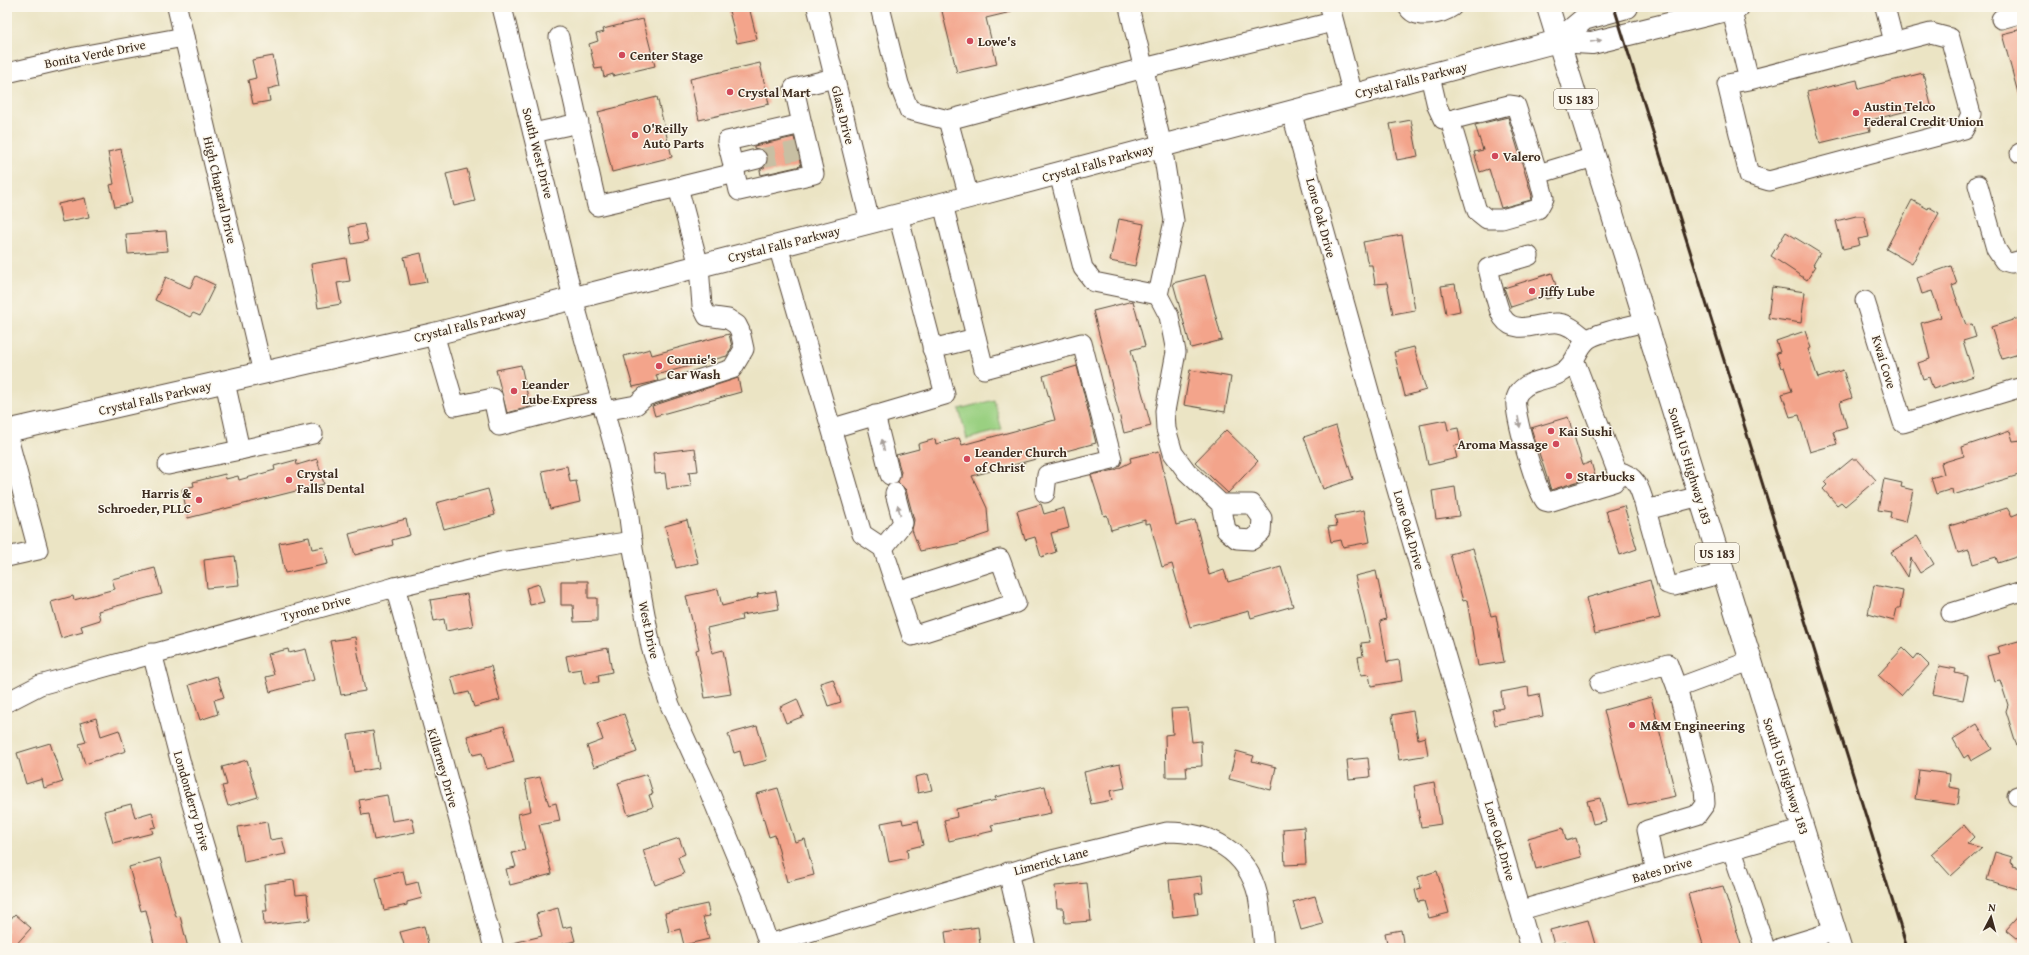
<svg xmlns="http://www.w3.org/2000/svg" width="2029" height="955" viewBox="0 0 2029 955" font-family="'Gentium Book Plus',serif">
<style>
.green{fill:#9ad081;stroke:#6a7d50}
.building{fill:#f3a48b}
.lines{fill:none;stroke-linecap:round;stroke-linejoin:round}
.minor-tunnel{stroke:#c8bfa3;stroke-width:19;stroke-dasharray:19 10;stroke-linecap:butt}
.minor-casing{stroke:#554637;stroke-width:21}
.major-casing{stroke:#554637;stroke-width:24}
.minor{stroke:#fff;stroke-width:19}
.major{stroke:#fff;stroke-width:22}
.rail{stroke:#3b2a1e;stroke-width:3}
.oneway{fill:#a79f9a}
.poi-dot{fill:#d1495b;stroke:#fbf7ec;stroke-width:1.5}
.labels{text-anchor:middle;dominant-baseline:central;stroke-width:3;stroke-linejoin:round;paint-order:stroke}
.shield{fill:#fbf7ec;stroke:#75685c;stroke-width:1}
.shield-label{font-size:12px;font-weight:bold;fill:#3b2a1e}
.poi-label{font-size:13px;font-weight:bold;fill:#3b2a1e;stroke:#fbf7ec;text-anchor:start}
.street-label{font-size:13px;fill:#3b2a1e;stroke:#fbf7ec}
</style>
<rect width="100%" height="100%" fill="#fbf7ec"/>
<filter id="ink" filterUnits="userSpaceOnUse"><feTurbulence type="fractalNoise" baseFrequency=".025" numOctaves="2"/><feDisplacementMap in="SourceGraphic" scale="8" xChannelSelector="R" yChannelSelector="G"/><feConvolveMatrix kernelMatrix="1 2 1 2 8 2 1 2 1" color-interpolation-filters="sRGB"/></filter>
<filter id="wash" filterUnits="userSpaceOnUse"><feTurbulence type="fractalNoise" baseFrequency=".012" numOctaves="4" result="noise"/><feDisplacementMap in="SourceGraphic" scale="16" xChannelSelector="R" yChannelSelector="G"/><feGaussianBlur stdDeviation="0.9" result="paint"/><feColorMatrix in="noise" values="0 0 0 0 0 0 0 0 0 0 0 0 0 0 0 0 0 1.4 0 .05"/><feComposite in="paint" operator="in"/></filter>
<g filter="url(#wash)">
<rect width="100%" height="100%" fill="#ebe4c4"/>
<polygon class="green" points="994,400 1002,430 967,439 959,409"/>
<g id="blocks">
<g class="building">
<polygon points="728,7 749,7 757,39 737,43"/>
<polygon points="941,7 1010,7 1011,12 986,18 997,64 957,73"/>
<polygon points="643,19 655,66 613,76 613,74 604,77 602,68 595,69 589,44 598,41 596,34 604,32 603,29"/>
<polygon points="2022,29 2022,93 2018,93 2002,34"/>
<polygon points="273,56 279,86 268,89 270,101 253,104 248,80 256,78 252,60"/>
<polygon points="760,63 769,104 699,120 690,79"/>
<polygon points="1923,73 1931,105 1867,121 1870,131 1820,143 1807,92 1857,80 1859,89"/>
<polygon points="657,97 672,157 612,172 598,112"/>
<polygon points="1508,117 1532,196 1531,200 1501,208 1489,169 1480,172 1474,152 1483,150 1475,125"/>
<polygon points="1411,120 1418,156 1397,160 1390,124"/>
<polygon points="794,137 801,166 761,175 760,170 765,167 768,157 765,151 754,148 754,146"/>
<polygon points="121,149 132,203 115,207 110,185 114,184 108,152"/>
<polygon points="467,169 475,201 454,206 446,174"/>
<polygon points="85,198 89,217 62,222 58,204"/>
<polygon points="1912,200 1928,209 1929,207 1939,213 1912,264 1886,249"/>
<polygon points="1856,216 1864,216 1869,237 1858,239 1860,245 1843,249 1836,221"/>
<polygon points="1119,219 1144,224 1135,266 1110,261"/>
<polygon points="364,224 368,241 352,244 349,227"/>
<polygon points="166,231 168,251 128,254 126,234"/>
<polygon points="1786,232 1820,253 1813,265 1816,266 1807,280 1771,256"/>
<polygon points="1402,235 1415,310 1393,314 1387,283 1375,284 1372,265 1368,265 1363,242"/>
<polygon points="421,253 427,282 410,285 404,257"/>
<polygon points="346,258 350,281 337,283 341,304 318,308 311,264"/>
<polygon points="1951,266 1957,284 1952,286 1966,325 1972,324 1976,337 1963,341 1974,376 1933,389 1929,377 1923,379 1918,363 1930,359 1921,323 1941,317 1932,291 1922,294 1917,278"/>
<polygon points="1552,273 1559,295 1546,299 1545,296 1511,307 1504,288"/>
<polygon points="1205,275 1222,340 1191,348 1173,283"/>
<polygon points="196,276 215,285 200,316 193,313 190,317 155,300 166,277 190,288"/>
<polygon points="1455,284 1460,311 1446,314 1441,286"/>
<polygon points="1772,287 1805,292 1801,323 1768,318"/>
<polygon points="1133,301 1145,346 1131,350 1151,426 1124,433 1093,311"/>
<polygon points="2022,317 2022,346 2017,347 2019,354 2002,359 1991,327"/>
<polygon points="1805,331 1811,348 1808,349 1818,378 1843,370 1852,398 1840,402 1847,428 1833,432 1837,444 1810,452 1799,415 1790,417 1782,394 1792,391 1784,367 1781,368 1776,353 1780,352 1776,341"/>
<polygon points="729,334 732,347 727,356 656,375 658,381 633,387 624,356 650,349 652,355"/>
<polygon points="1414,347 1426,390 1405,396 1394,352"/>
<polygon points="521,365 530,407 507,413 496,370"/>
<polygon points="1077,366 1096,443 972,476 987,508 989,533 956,544 920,551 912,530 914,520 906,490 898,482 901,472 896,455 919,449 918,444 935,439 936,444 959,438 962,445 1055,420 1043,376"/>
<polygon points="1190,370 1231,377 1225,412 1184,405"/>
<polygon points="738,378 741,392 655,416 652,406"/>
<polygon points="1568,417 1583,465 1591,462 1595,476 1551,490 1531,428"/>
<polygon points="1446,420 1448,430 1458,428 1461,445 1454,446 1457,458 1428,465 1420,425"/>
<polygon points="1336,426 1353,479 1323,489 1304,437"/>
<polygon points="1226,430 1258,461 1228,493 1195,462"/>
<polygon points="2010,431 2013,441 2022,440 2022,474 1953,495 1952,489 1936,494 1931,478 1944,474 1941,463 1964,456 1962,447"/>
<polygon points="695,448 698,471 689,472 691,486 667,489 665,473 655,474 653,453"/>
<polygon points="1159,451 1176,525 1195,520 1209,575 1224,570 1228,582 1281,567 1293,606 1251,618 1249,611 1190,627 1172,564 1162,567 1150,523 1145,524 1145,520 1111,530 1107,515 1104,516 1091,475 1115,470 1131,462 1130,458"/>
<polygon points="317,459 324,484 188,518 182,489 194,486 193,482 225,474 226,479 238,476 239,480 275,470 274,466 296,460 297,465"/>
<polygon points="1852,459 1857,459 1876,480 1845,506 1841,502 1837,505 1823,489 1827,485 1824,482"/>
<polygon points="567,466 570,482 576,481 580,502 550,509 542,471"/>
<polygon points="1884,479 1902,483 1901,487 1913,490 1906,522 1890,518 1891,512 1878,510"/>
<polygon points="1455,487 1459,516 1436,519 1432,491"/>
<polygon points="488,489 495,515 444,529 436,503"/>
<polygon points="1041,504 1044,514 1064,508 1069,528 1051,533 1056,552 1041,557 1035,537 1025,540 1017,511"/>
<polygon points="1624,506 1637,549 1620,555 1606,511"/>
<polygon points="2007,508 2012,516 2022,512 2022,555 1998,563 1996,557 1973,564 1969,550 1958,553 1950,526"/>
<polygon points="1364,510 1370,542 1343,547 1341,540 1331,542 1328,527 1337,526 1335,516"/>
<polygon points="406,519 410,535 392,540 393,545 355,555 349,534"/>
<polygon points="687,520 698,563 676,568 665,526"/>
<polygon points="1917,536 1934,564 1920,573 1911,558 1907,577 1891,552"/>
<polygon points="309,537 312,549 324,547 328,564 285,573 279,543"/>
<polygon points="1473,548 1491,616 1496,615 1504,662 1478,666 1467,600 1463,601 1450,554"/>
<polygon points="235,556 239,585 207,588 204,560"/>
<polygon points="155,568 162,594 98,611 100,620 81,626 83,632 61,638 51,602 73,596 74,600 115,589 112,579"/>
<polygon points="1376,571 1386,619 1380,621 1387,662 1399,660 1402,681 1371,686 1369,674 1361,675 1358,657 1363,656 1361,643 1370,642 1355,576"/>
<polygon points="1650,580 1660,618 1595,634 1586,598"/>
<polygon points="561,581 588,581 588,598 597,598 597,621 574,622 573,605 561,605"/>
<polygon points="539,584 544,602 530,605 526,588"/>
<polygon points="1874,585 1903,591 1900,608 1897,608 1894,621 1868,614"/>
<polygon points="718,589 722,606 758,597 757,594 776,591 779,609 741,615 742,620 707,628 712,653 723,650 731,694 705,698 696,650 699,649 686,596"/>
<polygon points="467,594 473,626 446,631 444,619 434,621 430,600"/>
<polygon points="355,637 365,691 341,695 330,641"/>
<polygon points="2022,640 2022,753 2019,753 2006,711 2008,705 2000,680 1994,681 1987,656 1999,653 1997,647"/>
<polygon points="608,648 612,672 598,675 599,682 584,684 581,669 569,671 566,656"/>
<polygon points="1903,648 1914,659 1918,654 1929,665 1901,696 1878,675"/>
<polygon points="288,649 289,653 306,649 314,680 270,692 266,677 274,675 268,654"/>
<polygon points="491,666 500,700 474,707 469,692 456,695 451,677"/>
<polygon points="1939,666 1956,669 1955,673 1968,676 1963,700 1933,694"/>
<polygon points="217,676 224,697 214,700 218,714 200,720 189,685"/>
<polygon points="833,679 841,702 828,706 820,683"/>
<polygon points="1528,687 1529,696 1539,694 1543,716 1495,725 1492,710 1503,708 1501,692"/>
<polygon points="1651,697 1676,796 1628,806 1604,710"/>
<polygon points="797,699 804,716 786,723 780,707"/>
<polygon points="1188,708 1192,742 1201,741 1202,766 1186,767 1187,777 1166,777 1165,735 1173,734 1171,709"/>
<polygon points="1413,711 1418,739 1425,737 1428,755 1399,760 1392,715"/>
<polygon points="624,714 637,752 594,767 587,746 603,740 597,723"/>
<polygon points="96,718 101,736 119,730 126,751 85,764 79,744 86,742 80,723"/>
<polygon points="1977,724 1992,749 1971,761 1968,755 1964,758 1953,739"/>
<polygon points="504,726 514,762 487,769 482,753 473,755 467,736"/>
<polygon points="757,726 767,760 744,767 740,751 734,753 728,734"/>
<polygon points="373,731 379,768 354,772 348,735"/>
<polygon points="50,743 63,782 44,788 42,779 26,784 17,753"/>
<polygon points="1236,751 1254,756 1252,761 1276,767 1271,790 1229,779"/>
<polygon points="1368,758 1370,777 1349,779 1347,760"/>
<polygon points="247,760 258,797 228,806 222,786 227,785 222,767"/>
<polygon points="1120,764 1125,788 1110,791 1112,800 1091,804 1084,772"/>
<polygon points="1919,770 1950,774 1949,787 1960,789 1958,805 1915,799"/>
<polygon points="647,774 653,794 649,795 653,807 628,815 618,783"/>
<polygon points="928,774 932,790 918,793 915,777"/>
<polygon points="540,777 549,805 556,803 560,821 539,825 552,874 510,885 506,869 516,867 512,853 525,850 518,814 531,811 525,780"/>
<polygon points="1434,782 1441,824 1421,827 1414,786"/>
<polygon points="1045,786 1051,813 991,825 993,831 949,841 944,820 957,817 956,809 996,800 995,797"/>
<polygon points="778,788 795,842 805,839 814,875 787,882 775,835 769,837 756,794"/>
<polygon points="387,795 392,821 412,818 415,832 374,840 369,814 362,815 359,800"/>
<polygon points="1600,798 1606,821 1593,824 1587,801"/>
<polygon points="131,804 135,817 152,812 156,827 151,828 153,833 113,843 104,811"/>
<polygon points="902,819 903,824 918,821 923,845 907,849 908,858 889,862 881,823"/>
<polygon points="267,822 270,840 282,838 286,854 244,862 238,827"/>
<polygon points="1964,825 1974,837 1967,844 1982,848 1951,876 1931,854"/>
<polygon points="1304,827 1306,864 1285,865 1283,829"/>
<polygon points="1563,828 1566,841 1576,838 1581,857 1536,869 1528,838"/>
<polygon points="679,838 685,854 678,857 684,874 655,885 643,850"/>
<polygon points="1995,852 2012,857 2011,863 2014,864 2013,866 2022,868 2017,889 1987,880"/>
<polygon points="160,858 176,917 180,916 188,948 155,948 146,910 141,911 129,867"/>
<polygon points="403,871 406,885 418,882 422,898 407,902 407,905 384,910 376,878"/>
<polygon points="1437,871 1449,913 1429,918 1424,901 1418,902 1415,890 1421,888 1418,877"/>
<polygon points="1201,876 1203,893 1195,894 1198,914 1173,917 1169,880"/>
<polygon points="294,880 296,895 307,894 310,920 264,925 263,911 267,911 264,884"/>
<polygon points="1087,883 1091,921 1065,923 1063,908 1057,908 1055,886"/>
<polygon points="1723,886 1742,948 1704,948 1688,894"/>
<polygon points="1315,896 1323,924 1301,930 1293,902"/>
<polygon points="707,904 710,916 703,917 709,939 684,945 680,929 669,932 665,913"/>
<polygon points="558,908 563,928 571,926 575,941 546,948 513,948 513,943 542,936 536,914"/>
<polygon points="2022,912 2022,943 2006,930"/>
<polygon points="15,914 31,928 13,948 7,948 7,923"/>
<polygon points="1588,920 1596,948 1568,948 1566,942 1554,945 1550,930"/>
<polygon points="424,926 429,948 405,948 400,932"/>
<polygon points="978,927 980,944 972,946 972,948 947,948 945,932"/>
<polygon points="1401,930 1404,948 1388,948 1385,933"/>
</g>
</g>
</g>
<g filter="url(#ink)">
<use href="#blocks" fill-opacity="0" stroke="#554637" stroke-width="1"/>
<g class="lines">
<polyline class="minor-tunnel" points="757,159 800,150"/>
<g class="minor-casing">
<g id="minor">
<polyline points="177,7 263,373"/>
<polyline points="502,7 573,298 615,450 628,510 633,549 651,647 670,705 707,786 751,892 770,948"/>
<polyline points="817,7 870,222"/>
<polyline points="880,7 899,84 909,110 948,120 969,197"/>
<polyline points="1129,7 1162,146 1174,221 1158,295 1169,316 1176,352 1165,411 1166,429 1173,453 1187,472 1221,504 1226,530 1237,539 1252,540 1261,532 1262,518 1252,504 1221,504"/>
<polyline points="1330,7 1353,95"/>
<path d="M1408,7C1416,21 1442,14 1452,7"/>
<polyline points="1885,7 1894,42"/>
<polyline points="1731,8 1749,80 1727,84 1749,175 1769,181 1964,129 1971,114 1950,38 1931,33 1749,80"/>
<polyline points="2001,19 2022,13"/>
<polyline points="559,37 597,206 678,187 699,266 702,306 707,316 728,319 737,325 740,331 744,349 732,369 646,396 636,405 604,411"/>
<polyline points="7,73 75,57 184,37"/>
<polyline points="1430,76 1437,106 1443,119 1450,120 1509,105 1516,106 1538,174 1594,157"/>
<polyline points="1291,111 1388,459 1531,948"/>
<polyline points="948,120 1144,68 1333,22"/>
<polyline points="1450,120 1477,211 1487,219 1502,219 1538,209 1544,198 1538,174"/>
<polyline points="533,133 579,123"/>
<polyline points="2020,153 2022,153"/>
<polyline points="733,165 757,159"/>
<polyline points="735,173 739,191 814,174 802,124"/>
<polyline points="1059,174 1083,268 1094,282 1158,295"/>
<polyline points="1978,185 1996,249 2004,261 2011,263 2022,260"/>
<polyline points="678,187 735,173 727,141 802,124 794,88 834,78"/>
<polyline points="943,204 984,369 1082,343 1112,459 1047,475 1045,493"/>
<polyline points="778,246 862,534 883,548 912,636 1016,603 1000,559 897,592"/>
<path d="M1529,256L1488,268C1491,280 1497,309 1503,318C1516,337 1541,321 1558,323C1570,324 1578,333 1587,340"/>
<polyline points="1865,301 1903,423 2022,387"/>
<polyline points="434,334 455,406 493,398 499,426 601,400"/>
<polyline points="932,349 976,338"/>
<path d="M1575,362L1617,471V478L1614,482L1549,502L1545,501C1536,490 1513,412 1516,399C1516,397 1518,393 1520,391C1531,378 1551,381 1564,371C1577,362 1576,350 1587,340C1595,333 1633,325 1645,322"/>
<polyline points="225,382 240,450 313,434"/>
<polyline points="875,415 890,475"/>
<polyline points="833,428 945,395 898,215"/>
<polyline points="7,434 38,550 7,557"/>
<polyline points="168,465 240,450"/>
<path d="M1617,471C1638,475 1641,492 1646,510"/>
<polyline points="1700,496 1646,510 1667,584 1674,586 1723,573"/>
<polyline points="883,548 903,523 895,493"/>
<polyline points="395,587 494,948"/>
<polyline points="1951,613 2022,591"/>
<polyline points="152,653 189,794 234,948"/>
<polyline points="1600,683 1668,664 1677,688 1704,788 1705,804 1697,815 1647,830 1656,872"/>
<polyline points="1677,688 1750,661"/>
<polyline points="7,702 40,685 395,587 500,562 632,541"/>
<polyline points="2017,796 2022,795"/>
<polyline points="1732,850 1765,948"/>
<polyline points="1008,872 1026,948"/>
<polyline points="1521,910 1804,829"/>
<path d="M769,944L1052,860L1167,832C1210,832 1247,850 1258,896C1261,912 1262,931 1264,948"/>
<polyline points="1780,948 1835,931"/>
</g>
</g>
<g class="major-casing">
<g id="major">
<polyline points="1548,7 1840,948"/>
<polyline points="1558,41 1584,19 1627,7"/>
<polyline points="7,431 434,334 969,197 1558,41 1592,43 1738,7"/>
</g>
</g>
<use href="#minor" class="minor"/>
<use href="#major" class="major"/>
<polyline class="rail" points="1614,7 1907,948"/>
</g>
<defs><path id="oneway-solid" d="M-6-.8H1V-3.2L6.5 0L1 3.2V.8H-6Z"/></defs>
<g class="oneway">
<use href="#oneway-solid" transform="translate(1596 41) rotate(-9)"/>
<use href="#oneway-solid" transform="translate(1519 422) rotate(80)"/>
<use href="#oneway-solid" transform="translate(883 445) rotate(-104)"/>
<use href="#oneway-solid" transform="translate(899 510) rotate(-105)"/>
</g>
</g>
<g class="poi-dot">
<circle cx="970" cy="41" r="4"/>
<circle cx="622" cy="55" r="4"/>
<circle cx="730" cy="92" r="4"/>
<circle cx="1856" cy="113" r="4"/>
<circle cx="635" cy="135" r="4"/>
<circle cx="1495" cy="156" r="4"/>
<circle cx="1532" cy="291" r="4"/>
<circle cx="659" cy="366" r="4"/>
<circle cx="514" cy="391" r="4"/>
<circle cx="1551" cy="431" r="4"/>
<circle cx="1556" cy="444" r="4"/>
<circle cx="967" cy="459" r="4"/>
<circle cx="1569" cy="476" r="4"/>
<circle cx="289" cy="480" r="4"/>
<circle cx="199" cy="500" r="4"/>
<circle cx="1632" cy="725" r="4"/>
</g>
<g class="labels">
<g class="shield">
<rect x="1554" y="89" width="44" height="20" rx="3"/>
<rect x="1695" y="543" width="44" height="20" rx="3"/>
</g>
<g class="shield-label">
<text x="1576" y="99">US 183</text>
<text x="1717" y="553">US 183</text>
</g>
<g class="poi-label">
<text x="978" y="41">Lowe's</text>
<text x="630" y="55">Center Stage</text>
<text x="738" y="92">Crystal Mart</text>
<text x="1864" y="106">Austin Telco<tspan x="1864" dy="15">Federal Credit Union</tspan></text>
<text x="643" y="128">O'Reilly<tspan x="643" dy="15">Auto Parts</tspan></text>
<text x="1503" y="156">Valero</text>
<text x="1540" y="291">Jiffy Lube</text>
<text x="667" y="359">Connie's<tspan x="667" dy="15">Car Wash</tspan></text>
<text x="522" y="384">Leander<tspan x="522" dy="15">Lube Express</tspan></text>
<text x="1559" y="431">Kai Sushi</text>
<text x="1548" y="444" text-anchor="end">Aroma Massage</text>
<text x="975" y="452">Leander Church<tspan x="975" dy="15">of Christ</tspan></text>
<text x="297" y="473">Crystal<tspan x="297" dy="15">Falls Dental</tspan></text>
<text x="1577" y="476">Starbucks</text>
<text x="191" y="493" text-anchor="end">Harris &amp;<tspan x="191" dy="15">Schroeder, PLLC</tspan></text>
<text x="1640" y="725">M&amp;M Engineering</text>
</g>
<g class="street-label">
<text transform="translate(95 54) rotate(-11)">Bonita Verde Drive</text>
<text transform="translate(1411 80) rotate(-14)">Crystal Falls Parkway</text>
<text transform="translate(843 115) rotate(76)">Glass Drive</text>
<text transform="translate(538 153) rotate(76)">South West Drive</text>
<text transform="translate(1098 163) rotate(-15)">Crystal Falls Parkway</text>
<text transform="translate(220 190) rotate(77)">High Chaparal Drive</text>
<text transform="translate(1321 218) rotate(75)">Lone Oak Drive</text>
<text transform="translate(784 244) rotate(-14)">Crystal Falls Parkway</text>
<text transform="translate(470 324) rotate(-14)">Crystal Falls Parkway</text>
<text transform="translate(1884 362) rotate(73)">Kwai Cove</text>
<text transform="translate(155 398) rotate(-13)">Crystal Falls Parkway</text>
<text transform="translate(1690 466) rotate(73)">South US Highway 183</text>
<text transform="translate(1409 530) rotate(74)">Lone Oak Drive</text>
<text transform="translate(316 608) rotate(-15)">Tyrone Drive</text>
<text transform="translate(649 630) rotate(78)">West Drive</text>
<text transform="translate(443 768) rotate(74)">Killarney Drive</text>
<text transform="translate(1786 776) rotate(72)">South US Highway 183</text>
<text transform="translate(192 801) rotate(74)">Londonderry Drive</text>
<text transform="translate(1500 841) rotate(74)">Lone Oak Drive</text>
<text transform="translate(1051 861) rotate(-15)">Limerick Lane</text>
<text transform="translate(1662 870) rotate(-16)">Bates Drive</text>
</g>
</g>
<rect width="2029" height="955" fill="none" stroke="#fbf7ec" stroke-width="24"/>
<g transform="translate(1991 917) rotate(6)" stroke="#fbf7ec" stroke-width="3" paint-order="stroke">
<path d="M0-3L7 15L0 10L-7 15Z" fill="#3b2a1e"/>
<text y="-6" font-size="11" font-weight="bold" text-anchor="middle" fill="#3b2a1e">N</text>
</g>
</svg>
